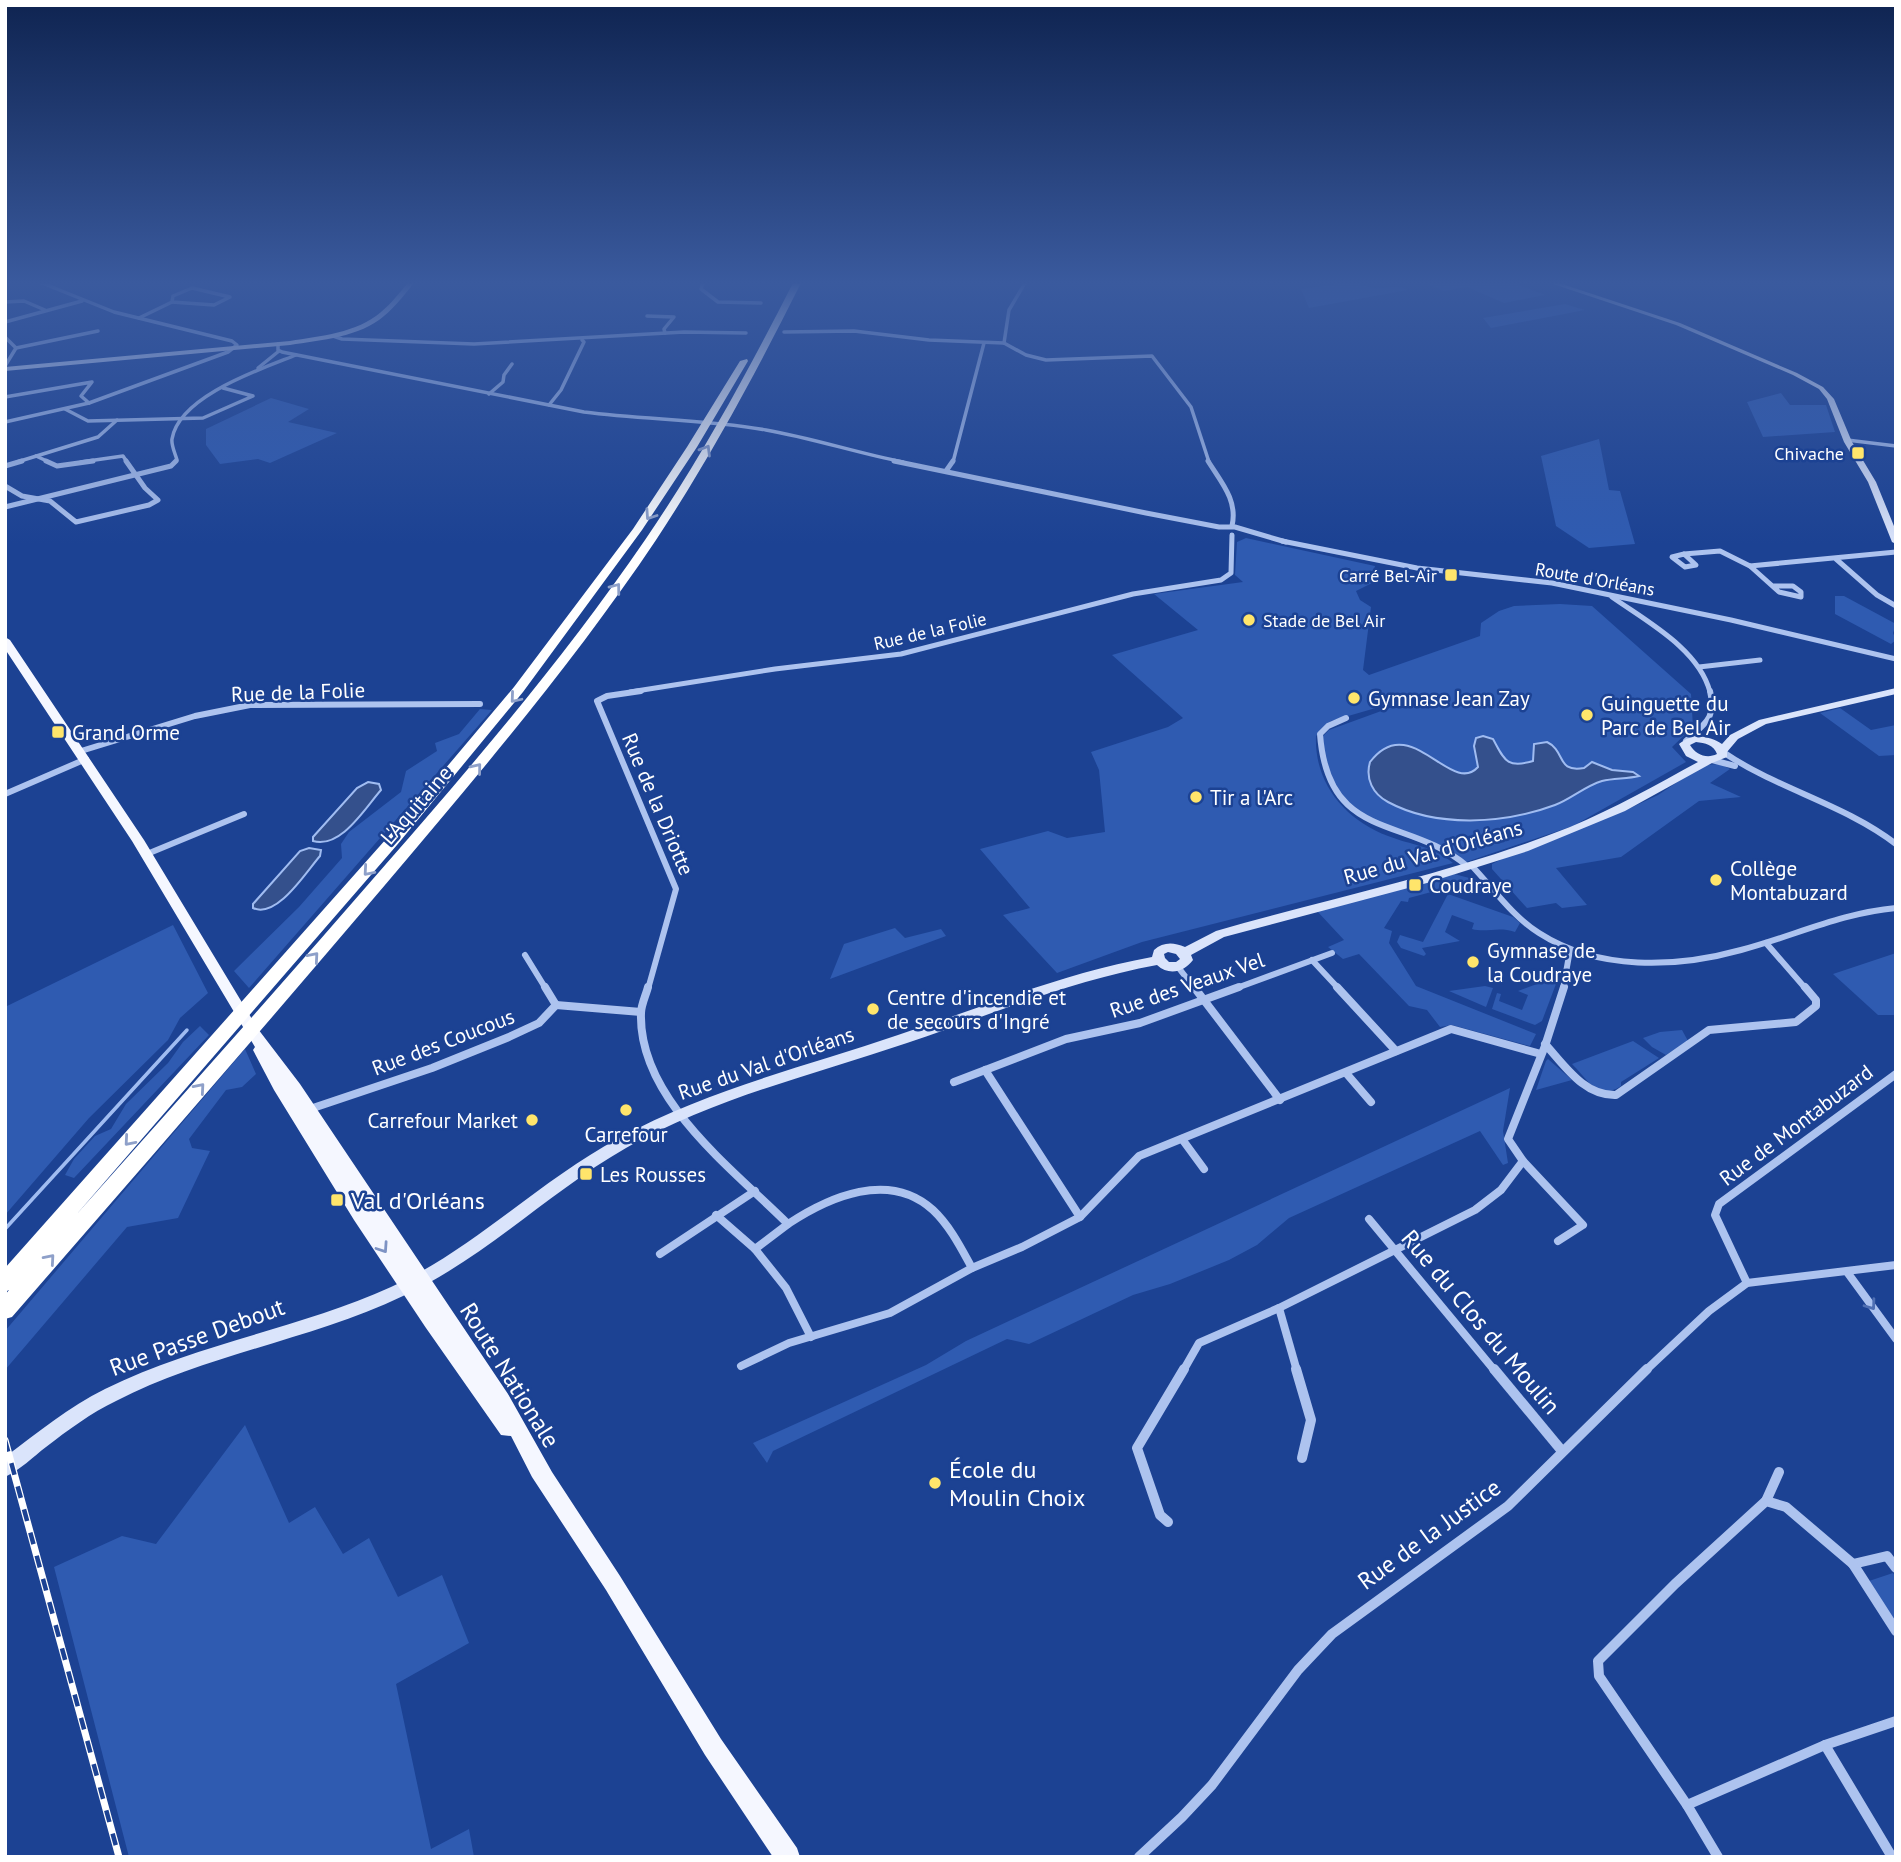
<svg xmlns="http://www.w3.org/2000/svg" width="1901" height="1862" viewBox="0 0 1901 1862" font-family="'PT Sans',sans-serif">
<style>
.green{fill:#2f5bb1}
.water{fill:#34508c;stroke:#a0bcf1;stroke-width:2}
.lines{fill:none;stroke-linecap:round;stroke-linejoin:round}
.stream{stroke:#a0bcf1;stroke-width:3.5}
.street-far4{stroke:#adc3ef;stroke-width:3.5}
.street-far3{stroke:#adc3ef;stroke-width:5}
.street-far2{stroke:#adc3ef;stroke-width:6}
.street-far1{stroke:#adc3ef;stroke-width:8}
.street{stroke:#adc3ef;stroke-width:10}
.secondary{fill:#dae4fb;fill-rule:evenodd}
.primary{fill:#f5f7ff;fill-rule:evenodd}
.highway{fill:#fff;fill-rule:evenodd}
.rail-casing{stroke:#fff;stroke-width:7}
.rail{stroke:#1c4293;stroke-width:4.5;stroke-dasharray:12;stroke-linecap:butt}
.oneway{stroke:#8ea0c9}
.oneway2{stroke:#7e93c4}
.oneway3{stroke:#4f6fb3}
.poi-dot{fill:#ffe56b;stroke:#1c4293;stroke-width:2.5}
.labels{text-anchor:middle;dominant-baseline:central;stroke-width:5;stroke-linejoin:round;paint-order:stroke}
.far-poi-label{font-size:18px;fill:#fff;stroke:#1c4293;text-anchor:end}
.far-street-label{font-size:18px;fill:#fff;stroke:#1c4293}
.street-label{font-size:21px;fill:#fff;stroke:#1c4293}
.poi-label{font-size:21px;fill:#fff;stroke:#1c4293;text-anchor:start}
.near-poi-label{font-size:24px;fill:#fff;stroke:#1c4293;text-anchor:start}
.near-street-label{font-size:24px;fill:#fff;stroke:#1c4293}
</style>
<rect width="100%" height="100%" fill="#1c4293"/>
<g class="green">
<path d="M1346,283C1361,283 1362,285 1374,288C1388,290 1393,283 1408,290L1309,308L1301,289Z"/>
<polygon points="1425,283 1514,283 1545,295 1504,303 1467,287 1444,291"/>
<polygon points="1565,304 1585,310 1491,328 1483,318"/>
<polygon points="1781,393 1790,405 1826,405 1835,432 1763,437 1747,402"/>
<polygon points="271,398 309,409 288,422 337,433 270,463 258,459 220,464 206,445 206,429"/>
<polygon points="1599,439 1609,490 1620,491 1635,544 1589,548 1556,526 1541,456"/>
<path d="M1246,538L1375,566L1372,583L1356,591L1360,600L1371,607L1363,670L1369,675L1480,636L1481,623L1499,611L1514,606L1560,604L1592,606L1691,694L1693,727L1672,747L1686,762L1573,826L1463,863L1457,857C1396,831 1325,817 1320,739L1329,730L1395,706L1393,703L1331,721L1316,736C1314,783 1345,820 1388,836C1411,845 1433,846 1453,863L1142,942L1057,973L1003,915L1030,908L980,849L1048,831L1067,838L1105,832L1099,770L1091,752L1168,727L1183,718L1112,655L1198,630L1154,594L1243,582L1235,575L1237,542Z"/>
<polygon points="1835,596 1844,596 1896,624 1893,633 1896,640 1891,644 1835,614"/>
<polygon points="1840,708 1871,730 1896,725 1896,755 1879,756 1820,713"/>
<polygon points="480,709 492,710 249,988 234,971 299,907 342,858 341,844 349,832 401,792 406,771 437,751 435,743 459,734"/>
<polygon points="1720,764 1730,769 1710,783 1741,797 1699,801 1621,857 1556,868 1587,905 1562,908 1556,903 1527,908 1492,869 1492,864 1504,858 1626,810 1658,795 1703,765"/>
<polygon points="1454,874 1477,880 1488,893 1461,884 1409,898 1408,902 1401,901 1384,928 1392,931 1389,943 1416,986 1536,1034 1530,1046 1452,1025 1440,1027 1427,1010 1409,1006 1359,954 1343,959 1328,947 1344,940 1317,911"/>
<path d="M1448,894L1513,917L1520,923L1515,932C1498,926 1487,933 1472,929L1474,923L1452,915L1445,932L1460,941L1422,948L1426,954L1424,956L1401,948L1397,942L1400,935L1423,942Z"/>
<polygon points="173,925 208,993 180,1018 168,1040 89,1118 5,1215 5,1007"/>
<polygon points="895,928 905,938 941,929 946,936 830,979 844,944"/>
<polygon points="1896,953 1896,1015 1878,1015 1833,974"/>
<polygon points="1548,972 1559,976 1542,1021 1535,1025 1492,1009 1497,993 1501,994 1499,1001 1522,1010 1528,995 1518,991 1545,981"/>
<polygon points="1485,986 1493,988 1486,1007 1449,991"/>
<polygon points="200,1026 209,1035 74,1178 65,1175 74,1159 95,1136 111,1129 126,1104 168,1063 183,1042"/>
<polygon points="1682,1030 1688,1041 1666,1055 1652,1047 1643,1038 1660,1032"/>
<path d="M1633,1041L1659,1058L1621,1082V1086C1598,1101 1589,1081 1572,1064Z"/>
<polygon points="245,1049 256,1074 242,1087 226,1090 189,1139 192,1148 210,1151 178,1218 127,1227 5,1370 5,1331"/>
<polygon points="1548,1059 1572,1080 1536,1090 1546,1061"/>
<polygon points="1510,1088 1503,1131 1508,1163 1503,1165 1480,1131 1289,1218 1257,1245 1229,1260 1170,1284 1133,1295 1029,1344 1007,1339 773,1451 767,1463 753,1443 926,1365 966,1341"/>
<polygon points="245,1425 289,1523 315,1507 343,1554 369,1538 398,1597 442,1575 469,1643 396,1684 431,1849 469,1829 474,1857 129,1857 54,1567 122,1536 156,1544"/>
<polygon points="1893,1573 1896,1577 1896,1625 1866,1582"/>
</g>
<g class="water">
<path d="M1483,736L1493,739C1504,759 1506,769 1533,761L1534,744L1547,742C1566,751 1556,773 1584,768L1592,762L1612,770L1633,772L1639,776C1627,779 1614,778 1602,781C1585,786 1571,799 1555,805C1504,824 1436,828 1388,802C1373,794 1365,779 1370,762C1410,709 1451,797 1478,767L1474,746L1476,738Z"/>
<path d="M368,782L379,784L381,790C365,808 341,849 313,841V837L357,788Z"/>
<path d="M309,848L321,850L320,856C306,872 277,919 253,908V904L300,851Z"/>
</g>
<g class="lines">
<polyline class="stream" points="5,1229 187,1030"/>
<g class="street-far4">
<polyline points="703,283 701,289 718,302 761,303"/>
<polygon points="192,288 230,297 214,305 172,302 173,296"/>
<polyline points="5,302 24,301 45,310"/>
<polyline points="647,316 674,317 664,329 665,333"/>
<polyline points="139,318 172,302"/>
<polyline points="5,322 82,301"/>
<polyline points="784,332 854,331 929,340 1004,343 1026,355 1046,360 1152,356 1191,407 1209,462"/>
<polyline points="333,336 342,339 474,344 684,332 746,333"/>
<polyline points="5,337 16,348 5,366"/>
<polyline points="1004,343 1009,310 1025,283"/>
<path d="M278,344V350L282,352L584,412C645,420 706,419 766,430C812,438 857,453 903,462"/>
<polyline points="16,348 98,331"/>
<polyline points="258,368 279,351"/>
<polyline points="489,394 503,382 504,375 512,364"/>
<polyline points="5,397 92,382 81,396 89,403"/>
<polyline points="549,405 561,390 584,342 582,340"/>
<polyline points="65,409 88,421 203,418 253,396 223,388"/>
<polyline points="5,422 89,403 228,352 237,345 232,341 114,312 42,283"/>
<polyline points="1847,440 1896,446"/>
<polyline points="36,456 49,462"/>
<polyline points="17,462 98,437 117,420"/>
<polyline points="81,462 123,456 127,462"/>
<path d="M175,462L177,460C175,453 171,445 172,439C179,396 261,369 296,355"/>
<polyline points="953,462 984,343"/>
</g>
<g class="street-far3">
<polyline points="46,461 57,466 93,461"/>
<polyline points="894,461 1146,513 1219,527 1235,527 1286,542"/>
<path d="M1208,461C1221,482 1238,500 1232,526"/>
<polyline points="5,466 22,461"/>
<polyline points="946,471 953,461"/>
<polyline points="5,486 22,496 50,501 76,522 149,505 158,500 145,488 126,461"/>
<polyline points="5,507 171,466 176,461"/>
<polyline points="1282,541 1417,568 1552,583 1731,620 1896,659"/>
<polygon points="1684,554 1696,565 1685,567 1672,557"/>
<polyline points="1684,554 1720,551 1750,566 1896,552"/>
<polyline points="1836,559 1877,595 1896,606"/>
<polyline points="1750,566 1779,592 1801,597 1801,592 1793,586 1773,586"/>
<path d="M1612,597C1646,621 1699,649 1710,692"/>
<polyline points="1699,667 1760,660"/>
<polyline points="630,692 775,669 901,654 1133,594 1221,580 1231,573 1232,535"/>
</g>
<g class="street-far2">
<polyline points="641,691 607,696 597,701 676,889 648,989"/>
<path d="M1346,718L1328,726L1320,734C1328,843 1407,815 1467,866"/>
<path d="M1686,741C1704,724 1717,719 1710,691"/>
<polyline points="81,751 195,716 250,705 480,704"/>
<path d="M1723,752C1777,789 1844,804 1896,844"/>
<polyline points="1712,760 1735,766"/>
<polyline points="5,794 86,759"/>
<polyline points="147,854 244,814"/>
<path d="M1471,865C1493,888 1512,916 1539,933C1598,971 1676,968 1741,950C1794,936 1841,913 1896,908"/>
<polyline points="1766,943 1806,989"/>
<polyline points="525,955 546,989"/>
<polyline points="1312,960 1339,989"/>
<polyline points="1178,967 1195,989"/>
<polyline points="1234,989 1332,953"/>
<polyline points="1563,989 1570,950"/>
</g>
<g class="street-far1">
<polyline points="545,987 556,1005"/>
<path d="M648,987C646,995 641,1005 641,1013C638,1099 733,1169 788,1224C829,1197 889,1170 933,1210C950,1226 961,1248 972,1268"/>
<polyline points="1194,987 1280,1100"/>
<polyline points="1337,987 1396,1051"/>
<polyline points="556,1005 641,1012"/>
<path d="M1545,1044C1565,1066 1584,1096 1616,1095L1709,1030L1796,1022L1816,1006V1000L1805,987"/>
<polyline points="985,1070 1080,1217"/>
<polyline points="1346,1073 1371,1102"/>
<polyline points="954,1082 1066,1039 1140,1023 1239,987"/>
<polyline points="307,1110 432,1068 509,1037 539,1023 556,1005"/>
<polyline points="1182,1139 1204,1169"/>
<polyline points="1523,1161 1583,1225 1558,1241"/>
<polyline points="716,1215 755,1249 786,1288 811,1337"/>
<polyline points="1369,1219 1495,1371"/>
<polyline points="755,1249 788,1224"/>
<polyline points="660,1254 755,1191"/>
<polyline points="1847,1272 1896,1339"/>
<polyline points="1747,1283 1715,1215 1719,1204 1896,1074"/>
<polyline points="1279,1308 1297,1371"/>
<polyline points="741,1366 789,1343 890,1313 972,1268 1022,1247 1080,1217 1139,1156 1451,1029 1541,1054"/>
<polyline points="1183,1371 1199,1343 1279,1308 1475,1210 1501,1190 1523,1161 1508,1139 1545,1046 1564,987"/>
<polyline points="1645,1371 1709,1311 1747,1283 1896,1265"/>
</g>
<g class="street">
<polyline points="1296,1369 1311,1420 1302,1458"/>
<polyline points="1494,1369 1562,1451"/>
<polyline points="1766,1501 1779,1472"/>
<polyline points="1168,1522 1160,1515 1137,1448 1184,1369"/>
<polyline points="1896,1568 1887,1556 1853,1564 1896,1631"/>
<polyline points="1825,1745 1892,1857"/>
<polyline points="1687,1805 1825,1745 1896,1721"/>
<polyline points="1139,1857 1182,1817 1212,1785 1298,1670 1332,1634 1508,1506 1647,1369"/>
<polyline points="1718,1857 1687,1805 1599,1676 1598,1661 1675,1584 1766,1501 1786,1507 1853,1564"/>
</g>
<g class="secondary">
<path d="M408,283H414C405,294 395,307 384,316C360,337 321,340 290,345L5,371V367L290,341C320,336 357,333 381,312C391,304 399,293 408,283Z"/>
<polygon points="1550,283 1559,283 1680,323 1797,373 1823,387 1834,399 1852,442 1876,482 1896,531 1896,544 1892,542 1868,482 1844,442 1827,399 1819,389 1793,375 1676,325"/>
<path d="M1896,688V694L1766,724L1738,739L1727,752V757L1712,763L1625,811L1528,851L1427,883L1224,937L1191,955L1193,960C1184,972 1169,976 1157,965C1070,981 990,1015 907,1043C813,1075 714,1098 626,1148C549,1192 485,1258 403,1296C311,1340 207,1354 116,1401C91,1413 68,1430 46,1447C33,1457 20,1470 5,1477V1457C37,1433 69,1407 105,1389C196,1344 298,1329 391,1287C474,1249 539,1181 619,1138C707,1090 804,1067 898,1035C983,1007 1064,973 1152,957L1154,950C1163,942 1173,942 1185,947L1216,931C1334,897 1455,873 1570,827C1615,808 1656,785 1698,762L1686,756L1679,744C1692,733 1708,735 1722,744L1730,735L1759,720ZM1696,742C1705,743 1714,745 1717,754C1707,759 1696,755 1690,745ZM1168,952L1176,954L1180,959L1176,962H1169L1165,958L1164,954Z"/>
</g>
<polygon class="primary" points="5,637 10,640 144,840 258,1029 300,1084 508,1394 552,1472 620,1576 721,1739 797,1848 800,1857 773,1857 705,1755 606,1590 532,1477 511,1436 501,1435 426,1328 354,1220 274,1090 253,1050 255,1047 132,841 5,649"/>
<path class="highway" d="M793,283H801C757,371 710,458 656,540C575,661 479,774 385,885C262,1030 137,1173 12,1317L5,1319V1295L9,1290L5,1292V1268L387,838L514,687L633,529L687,447L740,361L747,359L748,361L697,447L642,530L523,692L397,845L76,1215C180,1098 284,982 386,864C477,760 567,654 645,540C701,458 748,371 793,283Z"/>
<g class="rail-casing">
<polyline id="rail" points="5,1440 119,1857"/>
</g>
<use href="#rail" class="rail"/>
</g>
<defs><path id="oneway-chevron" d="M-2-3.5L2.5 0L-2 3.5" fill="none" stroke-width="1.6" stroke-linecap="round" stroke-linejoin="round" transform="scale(1.75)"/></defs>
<g class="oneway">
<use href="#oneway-chevron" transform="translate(706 450) rotate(-59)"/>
<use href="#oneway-chevron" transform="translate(650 515) rotate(124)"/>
<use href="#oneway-chevron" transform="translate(616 588) rotate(-53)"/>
<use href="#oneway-chevron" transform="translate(515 698) rotate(130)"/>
<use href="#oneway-chevron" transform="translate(477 768) rotate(-51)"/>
<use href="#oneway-chevron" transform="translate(368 871) rotate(131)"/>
<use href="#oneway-chevron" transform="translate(314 957) rotate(-49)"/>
<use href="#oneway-chevron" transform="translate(200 1088) rotate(-49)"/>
<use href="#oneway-chevron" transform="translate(129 1141) rotate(131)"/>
<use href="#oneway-chevron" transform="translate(50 1259) rotate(-49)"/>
</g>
<use class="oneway2" href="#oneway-chevron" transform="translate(383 1248) rotate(56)"/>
<use class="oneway3" href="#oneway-chevron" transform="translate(1871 1305) rotate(54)"/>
<linearGradient id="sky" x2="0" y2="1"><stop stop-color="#0f2451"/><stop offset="0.52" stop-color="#3a5a9e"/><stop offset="1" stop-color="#3a5a9e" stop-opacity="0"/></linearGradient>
<rect width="1901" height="544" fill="url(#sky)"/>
<g class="poi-dot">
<rect x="1851" y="446" width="14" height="14" rx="3.5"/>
<rect x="1444" y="568" width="14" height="14" rx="3.5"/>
<circle cx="1249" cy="620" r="7"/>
<circle cx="1354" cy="698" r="7"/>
<circle cx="1587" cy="715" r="7"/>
<rect x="51" y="725" width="14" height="14" rx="3.5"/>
<circle cx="1196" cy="797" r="7"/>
<circle cx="1716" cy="880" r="7"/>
<rect x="1408" y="878" width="14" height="14" rx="3.5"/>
<circle cx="1473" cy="962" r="7"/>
<circle cx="873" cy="1009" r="7"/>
<circle cx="626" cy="1110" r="7"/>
<circle cx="532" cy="1120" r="7"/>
<rect x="579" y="1167" width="14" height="14" rx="3.5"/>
<rect x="330" y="1193" width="14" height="14" rx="3.5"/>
<circle cx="935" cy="1483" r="7"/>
</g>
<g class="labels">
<g class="far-poi-label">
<text x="1844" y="453">Chivache</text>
<text x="1437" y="575">Carré Bel-Air</text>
<text x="1263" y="620" text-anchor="start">Stade de Bel Air</text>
</g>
<g class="far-street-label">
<text transform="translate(1595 579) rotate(10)">Route d'Orléans</text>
<text transform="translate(930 631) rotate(-13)">Rue de la Folie</text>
</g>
<g class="street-label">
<text transform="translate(298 692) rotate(-2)">Rue de la Folie</text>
<text transform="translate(658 804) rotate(67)">Rue de la Driotte</text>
<text transform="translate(416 805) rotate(-49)">L'Aquitaine</text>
<text transform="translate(1433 852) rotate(-16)">Rue du Val d'Orléans</text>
<text transform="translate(1187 985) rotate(-19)">Rue des Veaux Vel</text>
<text transform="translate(443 1042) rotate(-21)">Rue des Coucous</text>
<text transform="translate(766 1063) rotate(-19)">Rue du Val d'Orléans</text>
<text transform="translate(1796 1125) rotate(-37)">Rue de Montabuzard</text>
</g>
<g class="poi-label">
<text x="1368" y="698">Gymnase Jean Zay</text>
<text x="1601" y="703">Guinguette du<tspan x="1601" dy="24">Parc de Bel Air</tspan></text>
<text x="72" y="732">Grand Orme</text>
<text x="1210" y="797">Tir a l'Arc</text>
<text x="1730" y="868">Collège<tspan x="1730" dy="24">Montabuzard</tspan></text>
<text x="1429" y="885">Coudraye</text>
<text x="1487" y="950">Gymnase de<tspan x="1487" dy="24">la Coudraye</tspan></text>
<text x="887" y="997">Centre d'incendie et<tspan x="887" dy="24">de secours d'Ingré</tspan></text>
<text x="518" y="1120" text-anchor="end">Carrefour Market</text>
<text x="626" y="1134" text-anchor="middle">Carrefour</text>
<text x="600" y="1174">Les Rousses</text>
</g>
<g class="near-poi-label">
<text x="351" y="1200">Val d'Orléans</text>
<text x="949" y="1469">École du<tspan x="949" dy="28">Moulin Choix</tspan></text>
</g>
<g class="near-street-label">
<text transform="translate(1481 1322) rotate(50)">Rue du Clos du Moulin</text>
<text transform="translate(197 1337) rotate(-20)">Rue Passe Debout</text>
<text transform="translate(510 1375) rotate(58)">Route Nationale</text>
<text transform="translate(1429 1534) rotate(-36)">Rue de la Justice</text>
</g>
</g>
<rect width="1901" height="1862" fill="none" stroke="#ffffff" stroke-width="14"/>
</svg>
